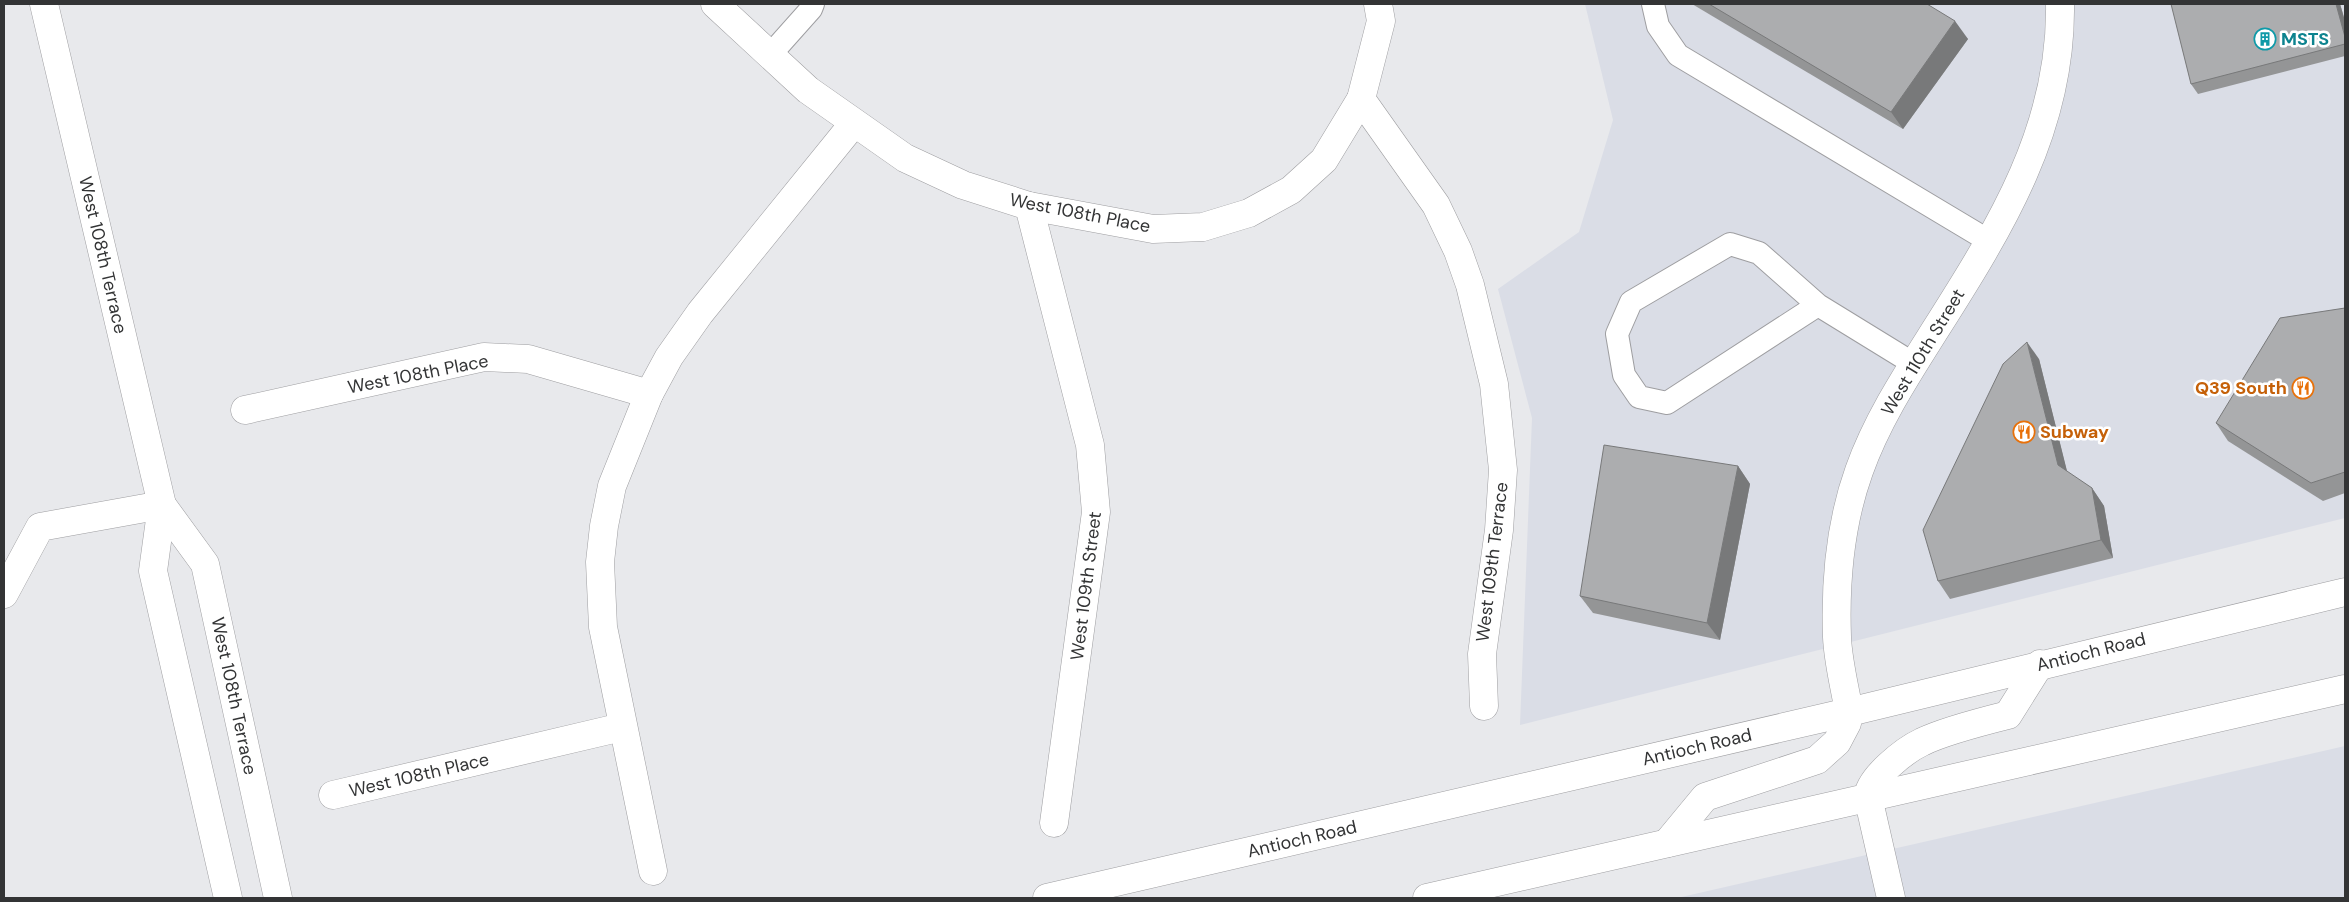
<svg xmlns="http://www.w3.org/2000/svg" width="2349" height="902" viewBox="0 0 2349 902" font-family="'DM Sans',sans-serif">
<style>
.built{fill:#dadde6}
.lines{fill:none;stroke-linecap:round;stroke-linejoin:round}
.service-casing{stroke:#9e9ea1;stroke-width:24}
.minor-casing{stroke:#9e9ea1;stroke-width:29}
.tertiary-casing{stroke:#9e9ea1;stroke-width:29}
.secondary-casing{stroke:#9e9ea1;stroke-width:29}
.service{stroke:#fff;stroke-width:22}
.minor{stroke:#fff;stroke-width:28}
.tertiary{stroke:#fff;stroke-width:28}
.secondary{stroke:#fff;stroke-width:28}
.wall{fill:#949596}
.shaded-wall{fill:#78797a}
.building{fill:#acadaf;stroke:#78797a}
.labels{text-anchor:middle;dominant-baseline:central;stroke-width:5;stroke-linejoin:round;paint-order:stroke}
.culture-label{font-size:18px;font-weight:bold;fill:#0d838f;stroke:#fff;text-anchor:start}
.street-label{font-size:18px;fill:#333435;stroke:#fff}
.food-label{font-size:18px;font-weight:bold;fill:#c56008;stroke:#fff;text-anchor:end}
</style>
<rect width="100%" height="100%" fill="#e8e9ec"/>
<g class="built">
<polygon points="1585,4 2345,4 2345,518 1520,725 1532,418 1498,289 1579,232 1613,120"/>
<polygon points="2345,746 2345,898 1677,898 1941,838"/>
</g>
<g class="lines">
<g class="service-casing">
<g id="service">
<polyline points="1653,4 1658,26 1678,55 1989,241"/>
<polyline points="770,55 811,9 813,4"/>
<polyline points="1818,305 1667,403 1639,397 1624,375 1617,334 1631,302 1730,244 1759,253 1818,305 1914,364"/>
</g>
</g>
<g class="minor-casing">
<g id="minor">
<polyline points="715,4 808,90 905,158 963,185 1029,206 1153,229 1203,227 1249,213 1291,190 1324,160 1361,99"/>
<polyline points="1378,4 1381,21 1361,99 1436,205 1458,251 1470,285 1494,384 1503,470 1499,530 1482,654 1484,706"/>
<polyline points="1029,206 1090,445 1096,512 1054,823"/>
<polyline points="245,410 484,357 528,359 649,394"/>
<polyline points="4,594 40,527 162,505"/>
<path d="M1849,712C1845,688 1838,662 1837,637C1835,581 1840,524 1859,471C1877,420 1908,373 1937,327C2001,226 2062,128 2060,4"/>
<polyline points="333,795 622,727"/>
<polyline points="1868,797 1891,898"/>
<polyline points="653,871 603,627 600,562 604,526 612,486 649,394 669,357 700,313 854,123"/>
</g>
</g>
<g class="tertiary-casing">
<g id="tertiary">
<polyline points="44,4 162,505 153,571 228,898"/>
<polyline points="162,505 205,564 278,898"/>
</g>
</g>
<g class="secondary-casing">
<g id="secondary">
<path d="M1868,797C1869,778 1905,750 1922,742C1942,732 1984,721 2008,715L2040,664"/>
<polyline points="1667,843 1705,797 1817,760 1837,742 1847,723 1849,712"/>
<polyline points="1047,898 1849,712 2345,592"/>
<polyline points="1427,898 2345,689"/>
</g>
</g>
<use href="#service" class="service"/>
<use href="#minor" class="minor"/>
<use href="#tertiary" class="tertiary"/>
<use href="#secondary" class="secondary"/>
</g>
<g class="wall">
<polygon points="1692,4 1927,4 1968,39 1903,129"/>
<polygon points="2340,4 2345,21 2345,56 2198,94 2191,84"/>
<polygon points="2345,308 2345,493 2323,501 2228,441 2216,423"/>
<polygon points="2039,359 2067,472 2092,488 2104,506 2113,558 1950,599 1938,581"/>
<polygon points="1738,466 1750,484 1720,640 1593,613 1580,596"/>
</g>
<g class="shaded-wall">
<polygon points="2336,4 2340,4 2345,21 2345,37"/>
<polygon points="1955,21 1968,39 1903,129 1891,112"/>
<polygon points="2027,342 2039,359 2070,483 2058,465"/>
<polygon points="1738,466 1750,484 1720,640 1707,623"/>
<polygon points="2092,488 2104,506 2113,558 2101,540"/>
</g>
<g class="building">
<polygon points="1709,4 1927,4 1955,21 1891,112"/>
<polygon points="2171,4 2336,4 2345,37 2345,44 2191,84"/>
<polygon points="2345,308 2345,472 2311,483 2216,423 2280,318"/>
<polygon points="2027,342 2058,465 2092,488 2101,540 1938,581 1923,530 2003,364"/>
<polygon points="1604,445 1738,466 1707,623 1580,596"/>
</g>
<defs>
<g id="building-ring" transform="scale(1.125)"><circle r="9.5" fill="#fff" stroke="#0f9aa8" stroke-width="1.5"/><path d="M-4-6H4V6H1V3H-1V6H-4ZM-2.5-4.3h1.7v1.8h-1.7ZM.8-4.3h1.7v1.8H.8ZM-2.5-1h1.7V.8h-1.7ZM.8-1h1.7V.8H.8Z" fill="#0f9aa8"/></g>
<g id="restaurant-ring" transform="scale(1.125)"><circle r="9.5" fill="#fff" stroke="#e8710a" stroke-width="1.5"/><path d="M-5-6h1v4h1v-4h1v4h1v-4h1v5L-1.5 .5V6h-2V.5L-5-1ZM5-6V6H3V1.5H1.5Q1.5-4 5-6Z" fill="#e8710a"/></g>
</defs>
<g fill-rule="evenodd">
<use href="#building-ring" x="2265" y="39"/>
<use href="#restaurant-ring" x="2303" y="388"/>
<use href="#restaurant-ring" x="2024" y="432"/>
</g>
<g class="labels">
<g class="culture-label">
<text x="2281" y="39">MSTS</text>
</g>
<g class="street-label">
<text transform="translate(1080 213) rotate(11)">West 108th Place</text>
<text transform="translate(103 255) rotate(77)">West 108th Terrace</text>
<text transform="translate(1923 352) rotate(-59)">West 110th Street</text>
<text transform="translate(418 374) rotate(-11)">West 108th Place</text>
<text transform="translate(1492 562) rotate(-83)">West 109th Terrace</text>
<text transform="translate(1086 586) rotate(-83)">West 109th Street</text>
<text transform="translate(2091 652) rotate(-14)">Antioch Road</text>
<text transform="translate(234 696) rotate(78)">West 108th Terrace</text>
<text transform="translate(1697 747) rotate(-13)">Antioch Road</text>
<text transform="translate(419 775) rotate(-13)">West 108th Place</text>
<text transform="translate(1302 839) rotate(-13)">Antioch Road</text>
</g>
<g class="food-label">
<text x="2287" y="388">Q39 South</text>
<text x="2040" y="432" text-anchor="start">Subway</text>
</g>
</g>
<rect width="2349" height="902" fill="none" stroke="#333435" stroke-width="10"/>
</svg>
